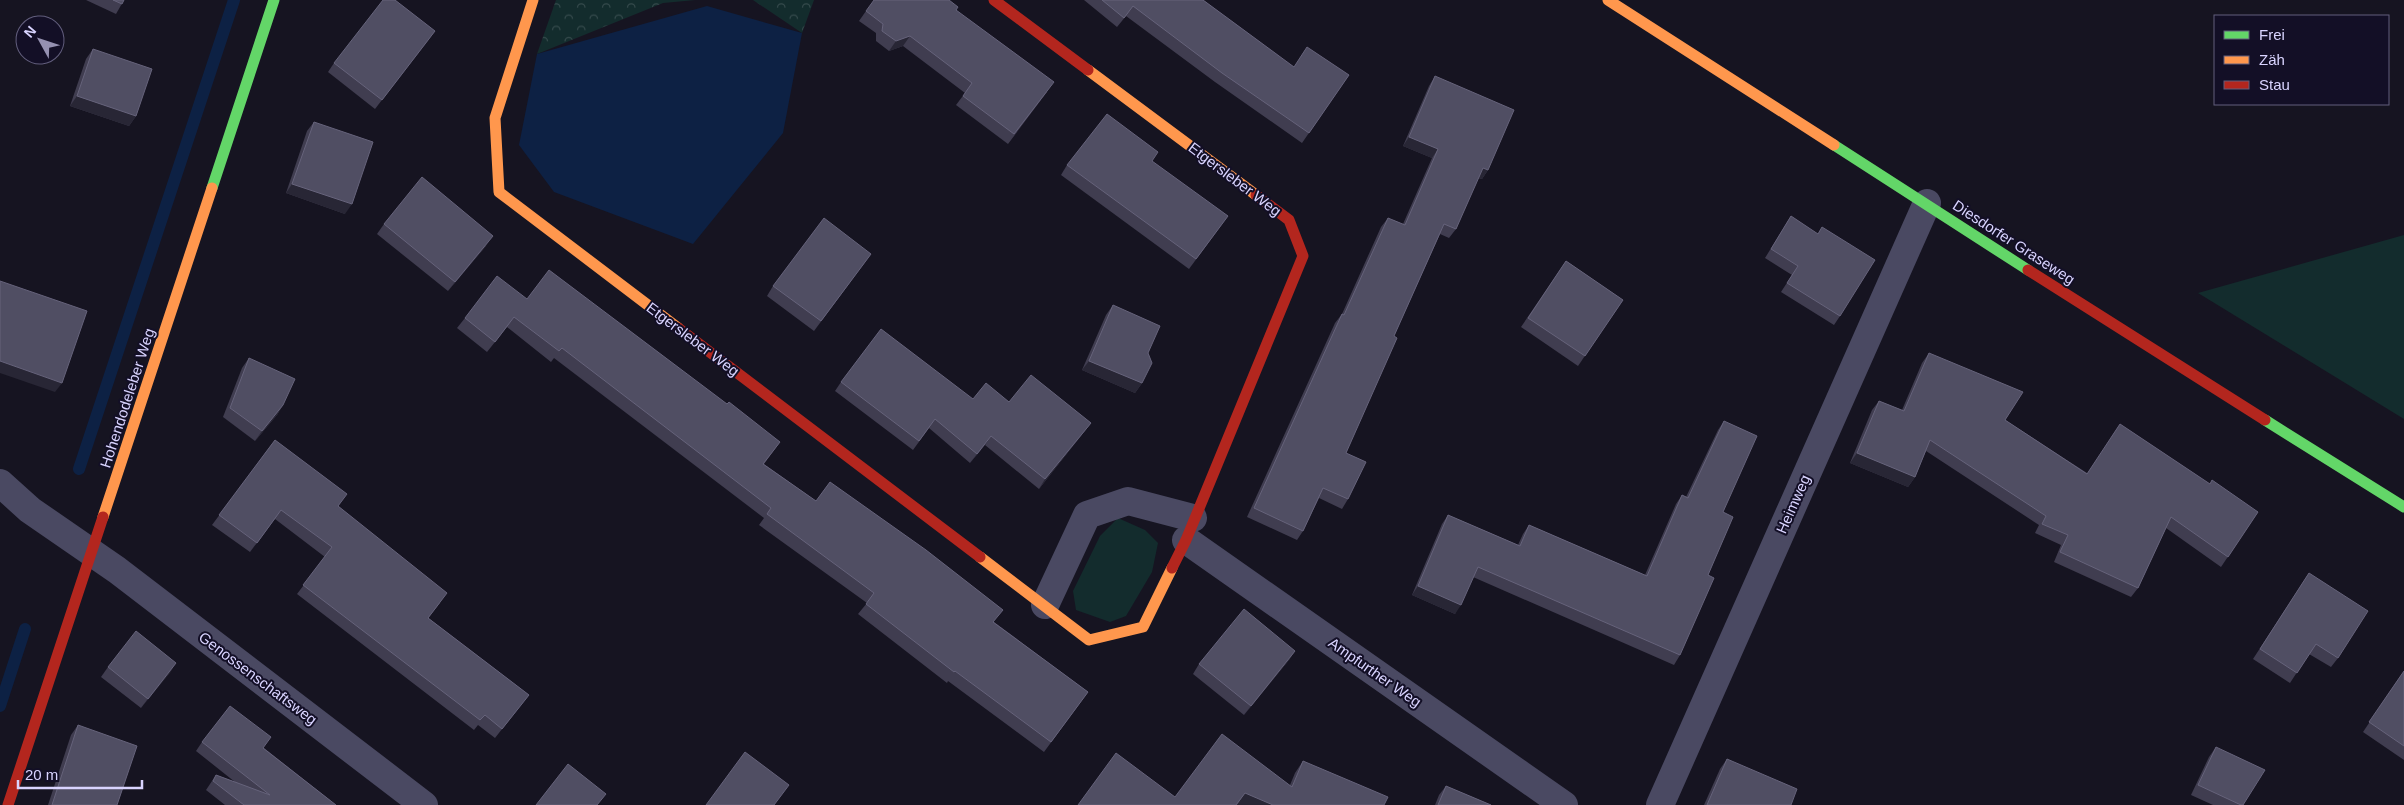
<svg xmlns="http://www.w3.org/2000/svg" width="2404" height="805" viewBox="0 0 2404 805" font-family="Helvetica,sans-serif">
<style>
.grass{fill:#132c2d}
.park{fill:url(#park-crowns)}
.water{fill:#0d2144}
.lines{fill:none;stroke-linecap:round;stroke-linejoin:round}
.stream{stroke:#0d2144;stroke-width:12}
.street{stroke:#4a4962;stroke-width:28}
.fast{stroke:#63d668;stroke-width:11}
.slow{stroke:#ff974d;stroke-width:11}
.jam{stroke:#b3261e;stroke-width:11}
.wall{fill:#403d50}
.shaded-wall{fill:#282635}
.building{fill:#504e63;stroke:#66637b}
.labels{text-anchor:middle;dominant-baseline:central;stroke-width:4;stroke-linejoin:round;paint-order:stroke}
.street-label{font-size:15px;fill:#d9d4ff;stroke:#130f26}
</style>
<defs>
<pattern id="park-crowns" width="20" height="18" patternUnits="userSpaceOnUse" patternTransform="scale(1.25)"><rect width="20" height="18" fill="#132c2d"/><path d="M2 6a3 3 0 1 1 6 0M12 15a3 3 0 1 1 6 0" fill="none" stroke="#354a4c"/></pattern>
</defs>
<rect width="100%" height="100%" fill="#161421"/>
<g class="grass">
<polygon points="2404,235 2404,419 2198,293"/>
<polygon points="1118,518 1145,530 1158,543 1152,572 1126,616 1110,622 1076,610 1073,591 1100,536"/>
</g>
<g class="park">
<polygon points="556,0 695,0 663,3 537,54"/>
<polygon points="753,0 814,0 802,33"/>
</g>
<polygon class="water" points="707,6 802,33 783,133 693,244 554,192 519,145 537,54"/>
<g class="lines">
<g class="stream">
<polyline points="79,469 234,0"/>
<polyline points="0,706 25,629"/>
</g>
<g class="street">
<polyline points="0,483 30,510 117,570 424,805"/>
<polyline points="1186,540 1564,805"/>
<polyline points="1045,605 1087,515 1128,501 1193,518"/>
<polyline points="1660,805 1927,203"/>
</g>
<g class="fast">
<polyline points="1834,145 2028,270"/>
<polyline points="212,188 274,0"/>
<polyline points="2265,420 2404,507"/>
</g>
<g class="slow">
<polyline points="533,0 495,118 499,192 678,328"/>
<polyline points="1608,0 1834,145"/>
<polyline points="1088,70 1256,195"/>
<polyline points="103,517 212,188"/>
<polyline points="980,557 1089,640 1143,627 1172,568"/>
</g>
<g class="jam">
<polyline points="994,0 1088,70"/>
<polyline points="2028,270 2265,420"/>
<polyline points="678,328 980,557"/>
<polyline points="1172,568 1186,540 1303,256 1289,220 1256,195"/>
<polyline points="8,805 103,517"/>
</g>
</g>
<g class="wall">
<polygon points="86,0 124,0 116,14"/>
<polygon points="1084,0 1203,0 1293,67 1349,75 1302,143 1215,82 1126,16 1117,27"/>
<polygon points="956,10 1047,92 1008,144 956,105 965,93 903,46 889,51 876,41 876,33 859,21 866,11"/>
<polygon points="435,31 375,109 328,72 334,63"/>
<polygon points="93,49 136,116 129,126 70,106 86,59"/>
<polygon points="1435,76 1488,170 1482,179 1478,178 1456,229 1449,238 1440,234 1394,336 1346,453 1348,499 1342,509 1319,498 1303,531 1297,540 1247,517 1335,323 1342,314 1381,227 1388,218 1403,224 1432,158 1403,146 1429,86"/>
<polygon points="314,122 345,214 286,193 307,131"/>
<polygon points="1067,165 1228,216 1189,269 1061,175"/>
<polygon points="1791,216 1840,316 1834,325 1781,292 1792,275 1765,258"/>
<polygon points="384,224 486,246 448,291 377,234"/>
<polygon points="871,254 814,331 767,296 773,286"/>
<polygon points="1566,261 1623,300 1578,366 1521,327"/>
<polygon points="527,299 727,404 780,442 764,464 816,501 994,622 1088,692 1044,752 948,681 947,683 858,614 867,603 759,525 764,518 554,358 551,362 507,327 487,352 457,328 465,318"/>
<polygon points="1113,305 1148,353 1142,383 1135,393 1082,370 1106,315"/>
<polygon points="1929,353 2005,420 2087,473 2210,484 2258,512 2221,567 2166,528 2138,588 2131,597 2054,562 2061,545 2035,533 2039,525 1926,451 1915,477 1908,487 1850,463 1872,410 1879,401 1902,410 1922,363"/>
<polygon points="249,358 283,405 277,415 255,441 223,417 242,368"/>
<polygon points="841,382 973,399 1009,402 1091,423 1084,432 1039,489 985,445 970,463 929,428 913,450 835,391"/>
<polygon points="1724,421 1723,512 1708,575 1680,655 1674,665 1473,577 1455,614 1412,595 1442,524 1448,515 1518,545 1523,534 1529,525 1645,575 1676,504 1682,495 1686,497 1718,430"/>
<polygon points="275,440 338,506 440,603 428,618 529,695 495,738 478,725 474,730 297,594 325,557 275,519 250,552 212,525"/>
<polygon points="2309,573 2338,658 2331,667 2309,654 2290,683 2253,659"/>
<polygon points="1295,651 1289,660 1244,715 1193,674 1199,664"/>
<polygon points="176,663 141,708 101,677 108,667"/>
<polygon points="2404,671 2404,760 2363,732"/>
<polygon points="78,725 117,805 48,805 71,735"/>
<polygon points="202,742 264,748 336,805 225,805 206,790 216,775 235,782 196,751"/>
<polygon points="2216,747 2243,805 2213,805 2191,795 2209,757"/>
<polygon points="1727,759 1791,805 1704,805 1720,769"/>
<polygon points="1303,761 1384,805 1238,805 1175,797 1290,785 1295,773"/>
<polygon points="1446,786 1491,805 1435,805 1439,795"/>
</g>
<g class="shaded-wall">
<polygon points="435,31 428,41 375,109 382,100"/>
<polygon points="910,36 903,46 889,51 896,41"/>
<polygon points="77,96 136,116 129,126 70,106"/>
<polygon points="1409,137 1438,149 1432,158 1403,146"/>
<polygon points="1483,168 1488,170 1482,179 1476,177"/>
<polygon points="292,184 352,204 345,214 286,193"/>
<polygon points="493,236 486,246 448,291 455,282"/>
<polygon points="0,361 62,383 55,392 0,373"/>
<polygon points="1089,361 1142,383 1135,393 1082,370"/>
<polygon points="283,405 277,415 255,441 262,431"/>
<polygon points="1091,423 1084,432 1039,489 1045,479"/>
<polygon points="991,436 985,445 970,463"/>
<polygon points="1857,453 1915,477 1908,487 1850,463"/>
<polygon points="1418,586 1461,605 1455,614 1412,595"/>
<polygon points="1295,651 1289,660 1244,715 1251,706"/>
<polygon points="176,663 170,673 141,708"/>
<polygon points="1245,793 1273,805 1237,805"/>
</g>
<g class="building">
<polygon points="113,0 124,0 122,4"/>
<polygon points="383,0 395,0 435,31 382,100 334,63"/>
<polygon points="874,0 949,0 958,7 956,10 1054,82 1014,134 963,96 972,83 910,36 896,41 882,31 883,24 866,11"/>
<polygon points="1102,0 1203,0 1294,67 1307,47 1349,75 1309,133 1222,73 1133,6 1124,18"/>
<polygon points="93,49 152,69 136,116 77,96"/>
<polygon points="1435,76 1514,110 1488,170 1483,168 1456,229 1444,224 1394,336 1397,338 1346,453 1366,462 1348,499 1323,488 1303,531 1254,508 1342,314 1344,315 1388,218 1405,225 1438,149 1409,137"/>
<polygon points="1107,114 1158,152 1152,161 1228,216 1196,259 1067,165"/>
<polygon points="314,122 373,142 352,204 292,184"/>
<polygon points="422,177 493,236 455,282 384,224"/>
<polygon points="1791,216 1818,234 1822,227 1875,260 1840,316 1787,283 1798,266 1771,249"/>
<polygon points="824,218 871,254 821,321 773,286"/>
<polygon points="1566,261 1623,300 1585,356 1528,318"/>
<polygon points="549,270 727,404 729,402 780,442 763,464 816,501 830,482 926,550 1003,610 993,622 1088,692 1051,742 955,671 954,672 866,604 874,593 767,514 771,508 562,348 559,351 514,317 495,342 465,318 497,276 527,299"/>
<polygon points="0,281 87,311 62,383 0,361"/>
<polygon points="1113,305 1160,326 1148,353 1152,363 1142,383 1089,361"/>
<polygon points="881,329 973,399 986,383 1009,402 1031,375 1091,423 1045,479 991,436 977,454 935,419 919,441 841,382"/>
<polygon points="1929,353 2023,392 2005,420 2087,474 2120,424 2210,484 2212,480 2258,512 2228,557 2171,517 2138,588 2060,552 2068,535 2042,524 2046,516 1930,440 1915,477 1857,453 1879,401 1904,411"/>
<polygon points="249,358 295,379 283,405 262,431 230,408"/>
<polygon points="1724,421 1757,436 1723,512 1733,517 1708,575 1714,578 1680,655 1478,567 1461,605 1418,586 1448,515 1520,546 1529,525 1647,576 1682,495 1688,498"/>
<polygon points="275,440 347,494 338,506 447,593 428,618 529,695 502,729 485,715 480,720 303,585 332,547 281,510 257,543 219,515"/>
<polygon points="2309,573 2368,611 2338,658 2316,644 2297,673 2260,649"/>
<polygon points="1244,609 1295,651 1251,706 1199,664"/>
<polygon points="136,631 176,663 148,699 108,667"/>
<polygon points="2404,671 2404,746 2369,722"/>
<polygon points="230,706 271,737 263,748 336,805 244,805 213,781 216,775 270,795 202,742"/>
<polygon points="78,725 137,746 117,805 52,805"/>
<polygon points="1222,734 1292,787 1303,761 1388,797 1384,805 1273,805 1245,793 1236,805 1078,805 1116,753 1175,797"/>
<polygon points="2216,747 2265,770 2243,805 2241,805 2198,785"/>
<polygon points="745,752 789,785 774,805 706,805"/>
<polygon points="1727,759 1797,789 1791,805 1707,805"/>
<polygon points="568,764 606,794 597,805 536,805"/>
<polygon points="1446,786 1491,805 1438,805"/>
</g>
<g class="labels">
<g class="street-label">
<text transform="translate(1235 179) rotate(37)">Etgersleber Weg</text>
<text transform="translate(2014 242) rotate(33)">Diesdorfer Graseweg</text>
<text transform="translate(693 339) rotate(37)">Etgersleber Weg</text>
<text transform="translate(127 398) rotate(-72)">Hohendodeleber Weg</text>
<text transform="translate(1793 504) rotate(-66)">Heimweg</text>
<text transform="translate(1375 672) rotate(35)">Ampfurther Weg</text>
<text transform="translate(258 678) rotate(37)">Genossenschaftsweg</text>
</g>
</g>
<rect x="2214" y="15" width="175" height="90" fill="#130f26" stroke="#625e7d"/>
<rect x="2224" y="31" width="25" height="8" fill="#63d668" stroke="#625e7d"/>
<text x="2259" y="40" font-size="15" fill="#d9d4ff">Frei</text>
<rect x="2224" y="56" width="25" height="8" fill="#ff974d" stroke="#625e7d"/>
<text x="2259" y="65" font-size="15" fill="#d9d4ff">Zäh</text>
<rect x="2224" y="81" width="25" height="8" fill="#b3261e" stroke="#625e7d"/>
<text x="2259" y="90" font-size="15" fill="#d9d4ff">Stau</text>
<g transform="translate(40 40) rotate(310)"><circle r="24" fill="#130f26" stroke="#625e7d"/>
<path d="M0-4L9 19L0 12L-9 19Z" fill="#9591b1"/>
<text y="-8" font-size="14" font-weight="bold" text-anchor="middle" fill="#d9d4ff">N</text>
</g>
<path d="M18 780v8h124v-8" fill="none" stroke="#d9d4ff" stroke-width="2.5"/>
<text x="25" y="780" font-size="15" fill="#d9d4ff" stroke="#130f26" stroke-width="4" paint-order="stroke">20 m</text>
</svg>
